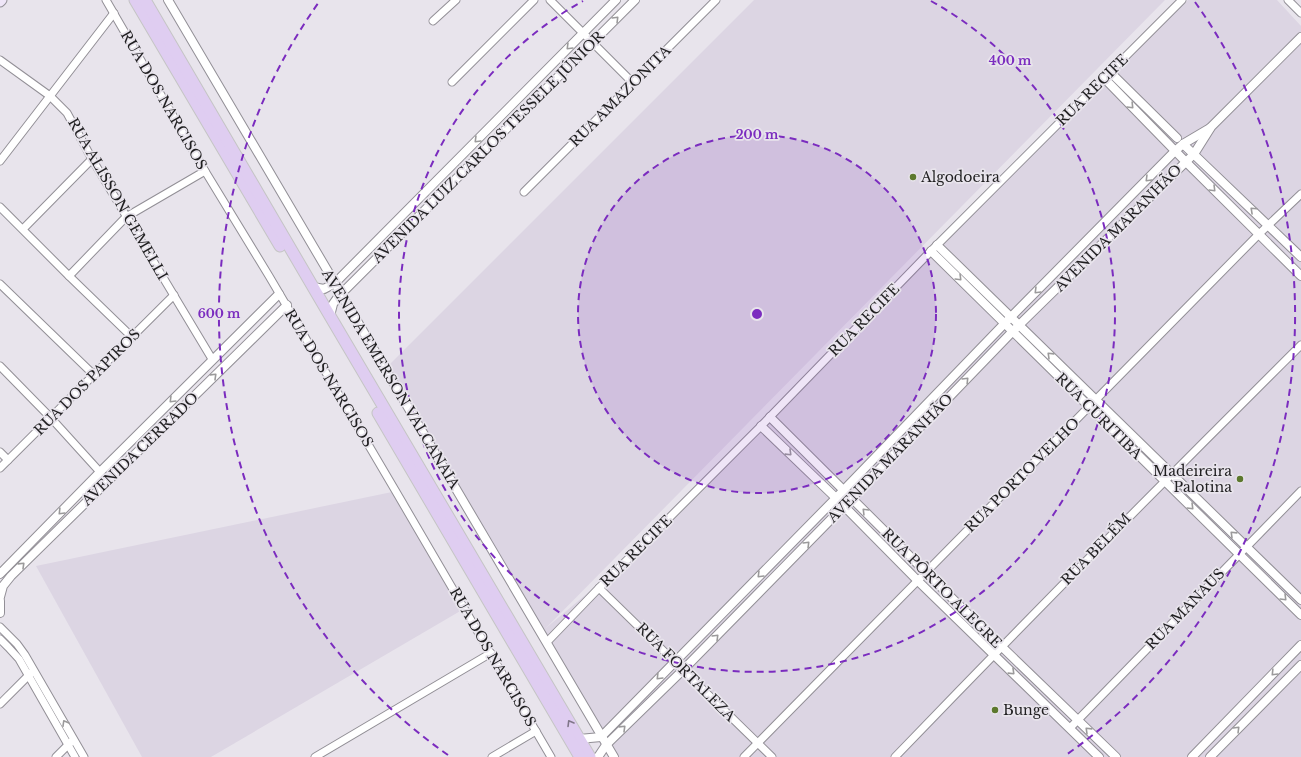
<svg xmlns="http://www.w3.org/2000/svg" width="1301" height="757" viewBox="0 0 1301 757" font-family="'Libre Baskerville',serif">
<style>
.built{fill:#dcd5e3}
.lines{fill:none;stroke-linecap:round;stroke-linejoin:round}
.minor-casing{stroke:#928f96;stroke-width:9}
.tertiary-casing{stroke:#928f96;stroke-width:10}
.secondary-casing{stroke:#928f96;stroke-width:11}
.primary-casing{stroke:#c5c5c5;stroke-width:13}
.minor{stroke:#fff;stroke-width:7}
.tertiary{stroke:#fff;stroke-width:8}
.secondary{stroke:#efe6f8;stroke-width:9}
.primary{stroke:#dfcdf1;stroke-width:11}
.oneway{stroke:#9b9a9b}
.oneway2{stroke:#807689}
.ring{fill:none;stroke:#7b2cbf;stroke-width:2;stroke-dasharray:7 5}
.poi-dot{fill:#5c782d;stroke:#e8e4ec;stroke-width:1.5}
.labels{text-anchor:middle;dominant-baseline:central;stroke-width:3.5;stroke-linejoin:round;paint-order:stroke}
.street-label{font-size:14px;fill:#201f21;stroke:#e8e4ec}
.poi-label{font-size:14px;fill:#201f21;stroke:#e8e4ec;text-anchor:start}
.centre{fill:#7b2cbf;stroke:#e8e4ec;stroke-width:2}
.ring-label{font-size:12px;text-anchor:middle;font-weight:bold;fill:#7b2cbf;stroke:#e8e4ec;stroke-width:3.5;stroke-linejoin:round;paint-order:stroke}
</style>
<rect width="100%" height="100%" fill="#e8e4ec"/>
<g class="built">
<polygon points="754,0 1165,0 546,628 602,581 844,348 933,254 1188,0 1277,0 1301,26 1301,757 617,757 386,368"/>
<polygon points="392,492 462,610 211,757 142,757 36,566"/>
</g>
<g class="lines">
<g class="minor-casing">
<g id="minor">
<polyline points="106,0 205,171 269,276 395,490 551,757"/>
<polyline points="550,0 633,83"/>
<polyline points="1288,0 1301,13"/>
<polyline points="433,21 456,0"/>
<polyline points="0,60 50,96 67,113 92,159 212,359"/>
<polyline points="452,82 534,0"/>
<polyline points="0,161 114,13"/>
<polyline points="524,192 716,0"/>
<polyline points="0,207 69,276 132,337"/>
<polyline points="23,229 92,159"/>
<polyline points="69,276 126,217 205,171"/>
<polyline points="0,284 94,375"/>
<polyline points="0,366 51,418 100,472"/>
<polyline points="0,452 8,460"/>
<polyline points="0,468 174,295"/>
<polyline points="599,588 772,757"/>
<polyline points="0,627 17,644 25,655 84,757"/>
<polyline points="0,639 8,647 19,659 75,757"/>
<polyline points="547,642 599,588 761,426 931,251 1182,0"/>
<polyline points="0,704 31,673"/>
<polyline points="1070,728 1301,491"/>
<polyline points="56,757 71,742"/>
<polyline points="315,757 491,653"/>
<polyline points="492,757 536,731"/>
<polyline points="744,757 1259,234 1301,194"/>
<path d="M895,757C1029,618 1164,481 1301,345"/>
</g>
</g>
<g class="tertiary-casing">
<g id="tertiary">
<polyline points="168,0 614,757"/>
<polyline points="1110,72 1177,138"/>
<polyline points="1104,78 1185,161 1301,276"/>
<polyline points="1183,144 1301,257"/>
<polyline points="937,245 1301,600"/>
<polyline points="931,251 1301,615"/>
<polyline points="313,287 324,289 335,283 616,0"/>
<polyline points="330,316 333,304 338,297 635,0"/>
<polyline points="770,417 971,617 1116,757"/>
<polyline points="761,426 836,498 918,581 1099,757"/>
<polyline points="0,574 100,472 279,294"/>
<polyline points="0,597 3,586 11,576 287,305"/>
<polyline points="0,601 0,613"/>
<polyline points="601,737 836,498 1005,323 1175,151 1183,144 1210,128"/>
<polyline points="579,739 601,737"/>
<polyline points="598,757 606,745 683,670 844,506 1013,331 1194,154 1211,127 1301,37"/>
<polyline points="1192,757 1301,645"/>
<polyline points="1210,757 1301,665"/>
</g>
</g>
<g class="secondary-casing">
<polyline id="secondary" points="0,2 2,0"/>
</g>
<g class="primary-casing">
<g id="primary">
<polyline points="135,0 280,246"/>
<polyline points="145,0 330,316 590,757"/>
<polyline points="378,413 580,757"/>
</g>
</g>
<use href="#minor" class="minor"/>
<use href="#tertiary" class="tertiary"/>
<use href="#secondary" class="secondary"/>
<use href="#primary" class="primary"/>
</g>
<defs><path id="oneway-chevron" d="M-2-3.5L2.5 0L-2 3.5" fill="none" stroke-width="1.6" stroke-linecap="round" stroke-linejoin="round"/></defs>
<g class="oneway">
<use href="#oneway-chevron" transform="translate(616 19) rotate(-45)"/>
<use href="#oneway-chevron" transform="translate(569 47) rotate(135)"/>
<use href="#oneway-chevron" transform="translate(1131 106) rotate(46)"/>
<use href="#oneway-chevron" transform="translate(477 140) rotate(135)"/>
<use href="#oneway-chevron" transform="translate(1148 179) rotate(135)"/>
<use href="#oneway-chevron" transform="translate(1213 189) rotate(45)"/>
<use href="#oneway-chevron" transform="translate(1253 210) rotate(-137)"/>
<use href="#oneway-chevron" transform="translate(959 278) rotate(45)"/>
<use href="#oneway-chevron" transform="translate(1037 291) rotate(135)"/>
<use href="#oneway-chevron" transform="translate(1050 355) rotate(-136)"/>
<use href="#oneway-chevron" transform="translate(214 376) rotate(-44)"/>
<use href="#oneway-chevron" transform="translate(966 380) rotate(-46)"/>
<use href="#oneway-chevron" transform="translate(172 400) rotate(135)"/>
<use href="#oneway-chevron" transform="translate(789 453) rotate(44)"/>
<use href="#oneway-chevron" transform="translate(1191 507) rotate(45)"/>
<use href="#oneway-chevron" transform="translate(865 511) rotate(-135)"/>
<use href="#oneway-chevron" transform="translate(61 512) rotate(134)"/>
<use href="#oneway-chevron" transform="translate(1233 534) rotate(-136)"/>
<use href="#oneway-chevron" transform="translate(807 544) rotate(-45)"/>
<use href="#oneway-chevron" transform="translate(22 565) rotate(-44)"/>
<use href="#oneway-chevron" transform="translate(760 575) rotate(135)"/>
<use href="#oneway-chevron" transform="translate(1284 598) rotate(45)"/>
<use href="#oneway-chevron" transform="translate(716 637) rotate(-45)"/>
<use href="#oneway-chevron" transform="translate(1012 672) rotate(44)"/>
<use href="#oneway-chevron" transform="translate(1274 673) rotate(134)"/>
<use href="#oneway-chevron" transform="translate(659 677) rotate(134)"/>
<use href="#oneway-chevron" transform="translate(65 723) rotate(-120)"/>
<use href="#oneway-chevron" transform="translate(623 728) rotate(-44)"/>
<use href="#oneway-chevron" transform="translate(1237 729) rotate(-45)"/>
<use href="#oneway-chevron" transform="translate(1088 730) rotate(-136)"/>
</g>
<use class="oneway2" href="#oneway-chevron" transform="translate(570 723) rotate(-121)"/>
<circle cx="757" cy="314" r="179" fill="#7b2cbf" fill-opacity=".12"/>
<g class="ring">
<circle cx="757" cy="314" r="179"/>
<path d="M931 1A358 358 0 1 1 583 1"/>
<path d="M448 755A538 538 0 0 1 319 2M1195 2A538 538 0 0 1 1066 755"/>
</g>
<g class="poi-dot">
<circle cx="913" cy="177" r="4"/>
<circle cx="1240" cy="479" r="4"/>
<circle cx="995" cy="710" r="4"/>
</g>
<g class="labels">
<g class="street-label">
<text transform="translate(1092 90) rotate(-45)">RUA RECIFE</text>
<text transform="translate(620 96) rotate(-45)">RUA AMAZONITA</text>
<text transform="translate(164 100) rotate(60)">RUA DOS NARCISOS</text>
<text transform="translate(488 147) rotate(-45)">AVENIDA LUIZ CARLOS TESSELE JÚNIOR</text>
<text transform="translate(118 199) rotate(60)">RUA ALISSON GEMELLI</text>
<text transform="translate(1118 228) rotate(-45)">AVENIDA MARANHÃO</text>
<text transform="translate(864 320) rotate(-46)">RUA RECIFE</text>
<text transform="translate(329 378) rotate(59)">RUA DOS NARCISOS</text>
<text transform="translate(391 379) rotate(59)">AVENIDA EMERSON VALCANAIA</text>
<text transform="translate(87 382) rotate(-45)">RUA DOS PAPIROS</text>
<text transform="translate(1099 416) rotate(45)">RUA CURITIBA</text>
<text transform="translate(140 449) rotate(-44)">AVENIDA CERRADO</text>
<text transform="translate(890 458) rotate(-46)">AVENIDA MARANHÃO</text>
<text transform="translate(1022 475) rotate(-45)">RUA PORTO VELHO</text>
<text transform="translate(1096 549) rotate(-46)">RUA BELÉM</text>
<text transform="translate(636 551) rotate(-45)">RUA RECIFE</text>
<text transform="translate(942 588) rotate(45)">RUA PÔRTO ALEGRE</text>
<text transform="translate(1185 609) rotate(-46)">RUA MANAUS</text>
<text transform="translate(493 657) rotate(60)">RUA DOS NARCISOS</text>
<text transform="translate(686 672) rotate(45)">RUA FORTALEZA</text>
</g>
<g class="poi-label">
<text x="921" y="177">Algodoeira</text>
<text x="1232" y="471" text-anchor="end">Madeireira<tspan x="1232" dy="16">Palotina</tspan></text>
<text x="1003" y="710">Bunge</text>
</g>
</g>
<circle cx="757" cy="314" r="6" class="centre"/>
<g class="ring-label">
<text x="1010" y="65">400 m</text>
<text x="757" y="139">200 m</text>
<text x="219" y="318">600 m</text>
</g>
</svg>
